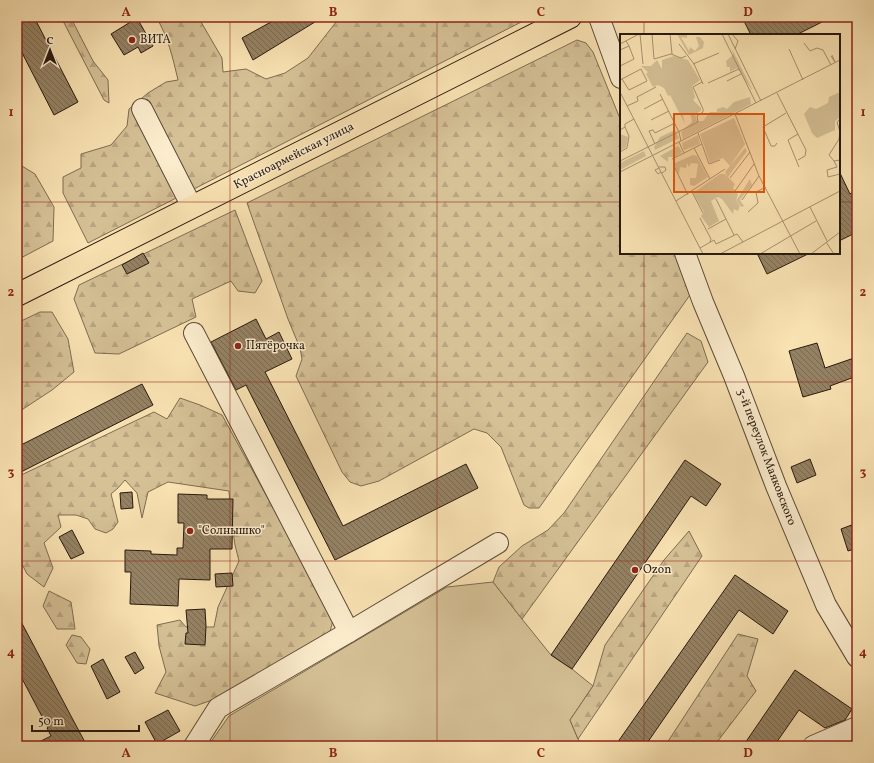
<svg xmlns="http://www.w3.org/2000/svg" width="874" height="763" viewBox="0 0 874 763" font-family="Vollkorn,serif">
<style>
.grass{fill:#d6c197;stroke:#7e6d52}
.forest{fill:url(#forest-firs);stroke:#7e6d52}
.building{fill:url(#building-back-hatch);stroke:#27190e}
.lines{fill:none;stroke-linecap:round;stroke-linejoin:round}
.minor-casing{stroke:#5c4c37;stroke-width:22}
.major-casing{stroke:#27190e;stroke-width:24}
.minor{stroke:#fcedce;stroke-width:20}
.major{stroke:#fae3b3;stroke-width:22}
.grid{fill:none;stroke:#8f2418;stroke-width:1;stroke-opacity:0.55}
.poi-dot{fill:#8f2418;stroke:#fcedce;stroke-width:1.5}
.labels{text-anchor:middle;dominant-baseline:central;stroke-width:3;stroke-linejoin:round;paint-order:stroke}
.poi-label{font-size:12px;fill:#27190e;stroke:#fcedce;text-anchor:start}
.street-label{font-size:12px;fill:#27190e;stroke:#fcedce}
.inset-road{fill:none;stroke:#a69271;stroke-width:1}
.view{fill:#de560c;fill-opacity:0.15;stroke:#de560c;stroke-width:2}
.inset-edge{fill:none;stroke:#27190e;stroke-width:2}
.neatline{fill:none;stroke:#8f2418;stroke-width:1.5}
.grid-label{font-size:13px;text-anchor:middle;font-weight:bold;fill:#8f2418}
</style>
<defs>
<pattern id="forest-firs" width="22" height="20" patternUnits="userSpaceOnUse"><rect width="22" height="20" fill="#d6c197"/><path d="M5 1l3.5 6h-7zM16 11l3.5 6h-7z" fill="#b8a581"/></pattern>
<pattern id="building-back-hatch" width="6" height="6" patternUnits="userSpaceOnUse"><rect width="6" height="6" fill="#958264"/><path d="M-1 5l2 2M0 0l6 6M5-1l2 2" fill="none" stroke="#7a6a51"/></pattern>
</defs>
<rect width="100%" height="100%" fill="#fae3b3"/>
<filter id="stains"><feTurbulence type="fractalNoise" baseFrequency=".005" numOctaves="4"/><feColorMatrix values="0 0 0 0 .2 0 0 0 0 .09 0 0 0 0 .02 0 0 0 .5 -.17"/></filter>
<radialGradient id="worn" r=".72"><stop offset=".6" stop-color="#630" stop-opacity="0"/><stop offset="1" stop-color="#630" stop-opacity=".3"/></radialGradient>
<polygon class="grass" points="493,582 522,619 551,655 572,669 593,686 570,720 578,739 583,746 208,746 229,716 447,587"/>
<g class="forest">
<polygon points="61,17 77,17 73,22 93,61 108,80 109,103 104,100"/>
<path d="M156,17H202L201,22L222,58L223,72L246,69L266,79L285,73L308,58L340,17H531L88,243L63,193V177L81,168V154L111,145L127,126L129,109L148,93L166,82L178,80C173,59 168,36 156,17Z"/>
<polygon points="577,40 586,43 593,52 621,121 621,253 674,253 690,295 539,508 529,508 524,505 501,447 487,433 474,429 379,481 361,486 350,482 342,472 296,376 302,359 300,348 288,319 247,203"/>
<polygon points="17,163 35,174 54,207 53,241 17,260"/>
<polygon points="235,210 262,281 255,293 238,291 231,281 192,299 196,317 119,354 95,353 74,299 79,285"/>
<polygon points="40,312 52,312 68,339 74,372 52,390 17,413 17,323"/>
<polygon points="687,333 701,341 708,362 522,619 493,582 499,567 522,546 548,530 564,513"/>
<polygon points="180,398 200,405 222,415 315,584 333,620 329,636 218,698 195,706 155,693 166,672 159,646 157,625 180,620 186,627 214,627 218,607 239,561 235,545 231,519 229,491 168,482 148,492 142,518 137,493 125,480 118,488 111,494 118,522 113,529 106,533 95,529 88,519 76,515 58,515 61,527 44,543 53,568 44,587 27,574 17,554 17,477 154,412 167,419"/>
<polygon points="689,531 702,556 578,739 570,720 593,686 605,645 664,560"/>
<polygon points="49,591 71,602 75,629 57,629 43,606"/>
<polygon points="738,634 758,639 747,676 756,691 714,746 665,746"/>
<polygon points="72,635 81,637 90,649 86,664 77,663 66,645"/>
</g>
<g class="building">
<polygon points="17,17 34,17 78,102 54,115 17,43"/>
<polygon points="280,17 323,17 253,60 242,38"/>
<polygon points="742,17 832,17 796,35 751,35"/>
<polygon points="137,18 153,46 141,53 138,47 124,55 111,34"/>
<polygon points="839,171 850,194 857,190 857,232 839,241"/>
<polygon points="143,253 149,263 127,274 122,265"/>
<polygon points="757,253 810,253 767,274"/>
<polygon points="256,319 266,339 279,332 292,359 265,372 343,526 466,464 478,488 335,560 246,385 236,390 211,342"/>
<polygon points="817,343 825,368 857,357 857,376 830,386 831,389 803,397 789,351"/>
<polygon points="142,384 153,405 17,474 17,447"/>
<polygon points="810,459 816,475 797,483 791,467"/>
<polygon points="685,460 721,484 706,506 691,496 572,669 551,655"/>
<polygon points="132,492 133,508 121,509 120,493"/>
<polygon points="178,494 207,495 207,499 233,499 232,549 210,549 210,580 179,579 178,606 130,604 131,572 125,572 125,550 151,551 151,554 177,555 177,548 183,548 184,523 178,523"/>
<polygon points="857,523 857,548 848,551 841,529"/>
<polygon points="72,530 84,553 71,559 59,537"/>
<polygon points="232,573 233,586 216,587 215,574"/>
<polygon points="735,575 788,611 773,634 739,610 645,746 615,746"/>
<polygon points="205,609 206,626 205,645 185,644 186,633 188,633 186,610"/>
<polygon points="17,614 71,716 87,746 31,746 51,736 47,728 48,728 17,669"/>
<polygon points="135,652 144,668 135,674 125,657"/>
<polygon points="103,659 120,692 107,699 91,666"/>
<polygon points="795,670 852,709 845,720 825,728 799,710 774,746 743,746"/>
<polygon points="168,710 180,731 157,744 145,722"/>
</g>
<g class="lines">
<g class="minor-casing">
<g id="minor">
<polyline points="599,17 621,78"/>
<polyline points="142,109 192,207"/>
<polyline points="685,253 703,302 734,376 776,486 826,605 857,657"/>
<polyline points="194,333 349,632"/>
<polyline points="194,746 218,708 349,632 498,543"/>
<polyline points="813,746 857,727"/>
</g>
</g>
<g class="major-casing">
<polyline id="major" points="17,295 570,17"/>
</g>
<use href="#minor" class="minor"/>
<use href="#major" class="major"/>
</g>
<path class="grid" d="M230,17V746M437,17V746M644,17V35M17,202H621M839,202H857M644,253V746M17,382H857M17,561H857"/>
<g class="poi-dot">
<circle cx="132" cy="40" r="4"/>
<circle cx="238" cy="346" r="4"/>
<circle cx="190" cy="531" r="4"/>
<circle cx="635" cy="570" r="4"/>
</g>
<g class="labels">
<g class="poi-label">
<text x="140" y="40">ВИТА</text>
<text x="246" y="346">Пятёрочка</text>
<text x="198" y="531">"Солнышко"</text>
<text x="643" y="570">Ozon</text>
</g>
<g class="street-label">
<text transform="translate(294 156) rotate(-27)">Красноармейская улица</text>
<text transform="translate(766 457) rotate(69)">3-й переулок Маяковского</text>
</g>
</g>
<g transform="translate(620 34)">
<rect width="220" height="220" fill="#fae3b3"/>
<path d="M0,100L8,103L6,113L0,117ZM100,140H105L115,150L113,154L118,160L116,167L120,172L118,177L114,175L113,180L102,165L98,163L91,167L99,187L89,193L81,182L84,178L73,159Z" fill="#d6c197"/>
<path d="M57,0H67V4L61,3L69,17L70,13L75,17L79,12L76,3H80L84,8L83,14L69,21ZM112,15L132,55V56L117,34L110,38V33H107L106,27L113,21ZM54,22L68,26L80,46L72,52L75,63L73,66L81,74V77L75,80L77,87H83L90,78H97V75L103,73L107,75L114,68L130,63L131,70L63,105L61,98L72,88L71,82L68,79L63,81L65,90L50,61L48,62L44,54L38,51L33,53L26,40L28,38L21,32H31L37,26L42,35V26ZM114,84L125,110L110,132L103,124L90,129L80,100ZM55,96L59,104L35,116L34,113L40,103ZM78,101L80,110L64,116L62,109ZM58,112L62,118L55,123H48V128L40,122ZM125,114L127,117L108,143L105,138ZM24,117L26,122L0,136V129ZM73,121L77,122L88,143L74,152L70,151V144H76L78,130L71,129L69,133L67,129L66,134L60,133L59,140L53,130ZM130,145L132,151L120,166L124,172L122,173L116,167Z" fill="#d6c197"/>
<path d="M218,59H220V83L215,87V96L197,104L192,99L184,80L190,73L196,75L208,69L209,63Z" fill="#d6c197"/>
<path class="inset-road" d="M20,0L23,30M32,0L34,25L51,20L61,24L66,22M50,0L52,20M102,0L136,69M108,0L141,67M112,0L118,7L115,15M184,9L190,17L197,14L203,16L211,31M0,10L19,0M59,10L74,30L83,50M169,15L183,46M0,16L9,12L6,7M211,22L215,28L212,21M73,30L99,19M0,32L14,25L9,12M0,46L21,35L27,47L9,56L2,45M107,47L121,40M88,49L119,35M0,58L83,220M157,59L186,116L185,122L178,126M40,60L59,98L61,107M7,72L18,67L17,63L36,53M24,75L43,65M115,80L139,142L180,220M220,85L217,88L220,98M31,86L49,77M5,93V90L14,85M0,96L5,93L9,102L7,114L0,118M220,97L219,105L209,121L214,127L220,126M178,100L168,106L179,133M59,108L64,119M157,109L155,112H151L143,93L166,79M35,110L29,97L33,96L35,99L55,89M82,110L89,130L100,126M74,114L90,145M52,125L82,110L78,99M0,127L78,88L77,82L83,78V75L73,53L82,48M214,127L217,133L207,136L208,143L220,140M39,133H45L46,136L42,139M39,134L35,136L38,140L41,138M55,134L68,161M0,138L220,26M110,144L130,118M115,157L134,130M72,158L83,179M96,165L106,185M122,166L139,142M56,167L105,135M190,173L207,207M128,178L138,169L136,158L146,153M80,184L91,205L90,208M88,195L106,185L114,201M206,208L214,220M80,214L94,206L96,210L117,200L123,208M100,220L220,157M140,220L196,187M191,220L220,198"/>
<path class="view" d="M54,80H144V158H54Z"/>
<rect width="220" height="220" class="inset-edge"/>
</g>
<rect width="874" height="763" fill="none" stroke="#fae3b3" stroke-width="44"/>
<g transform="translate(50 50)" stroke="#fcedce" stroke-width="3" paint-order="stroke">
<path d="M0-3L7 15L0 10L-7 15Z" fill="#27190e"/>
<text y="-6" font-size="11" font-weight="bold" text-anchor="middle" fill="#27190e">С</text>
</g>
<path d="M32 725v6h107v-6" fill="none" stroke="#27190e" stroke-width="2"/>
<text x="38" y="725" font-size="12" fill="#27190e" stroke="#fcedce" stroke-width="3" paint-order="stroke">50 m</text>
<rect x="22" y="22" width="830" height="719" class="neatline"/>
<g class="grid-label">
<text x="126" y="16">A</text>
<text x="333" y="16">B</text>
<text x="541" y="16">C</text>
<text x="748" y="16">D</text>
<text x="11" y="116">1</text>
<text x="863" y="116">1</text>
<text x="11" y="296">2</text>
<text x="863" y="296">2</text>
<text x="11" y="476">3</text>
<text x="863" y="476">3</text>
<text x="11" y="656">4</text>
<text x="863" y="656">4</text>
<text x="126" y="757">A</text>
<text x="333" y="757">B</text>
<text x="541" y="757">C</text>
<text x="748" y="757">D</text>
</g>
<rect width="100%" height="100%" filter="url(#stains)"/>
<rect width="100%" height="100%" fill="url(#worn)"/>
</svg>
